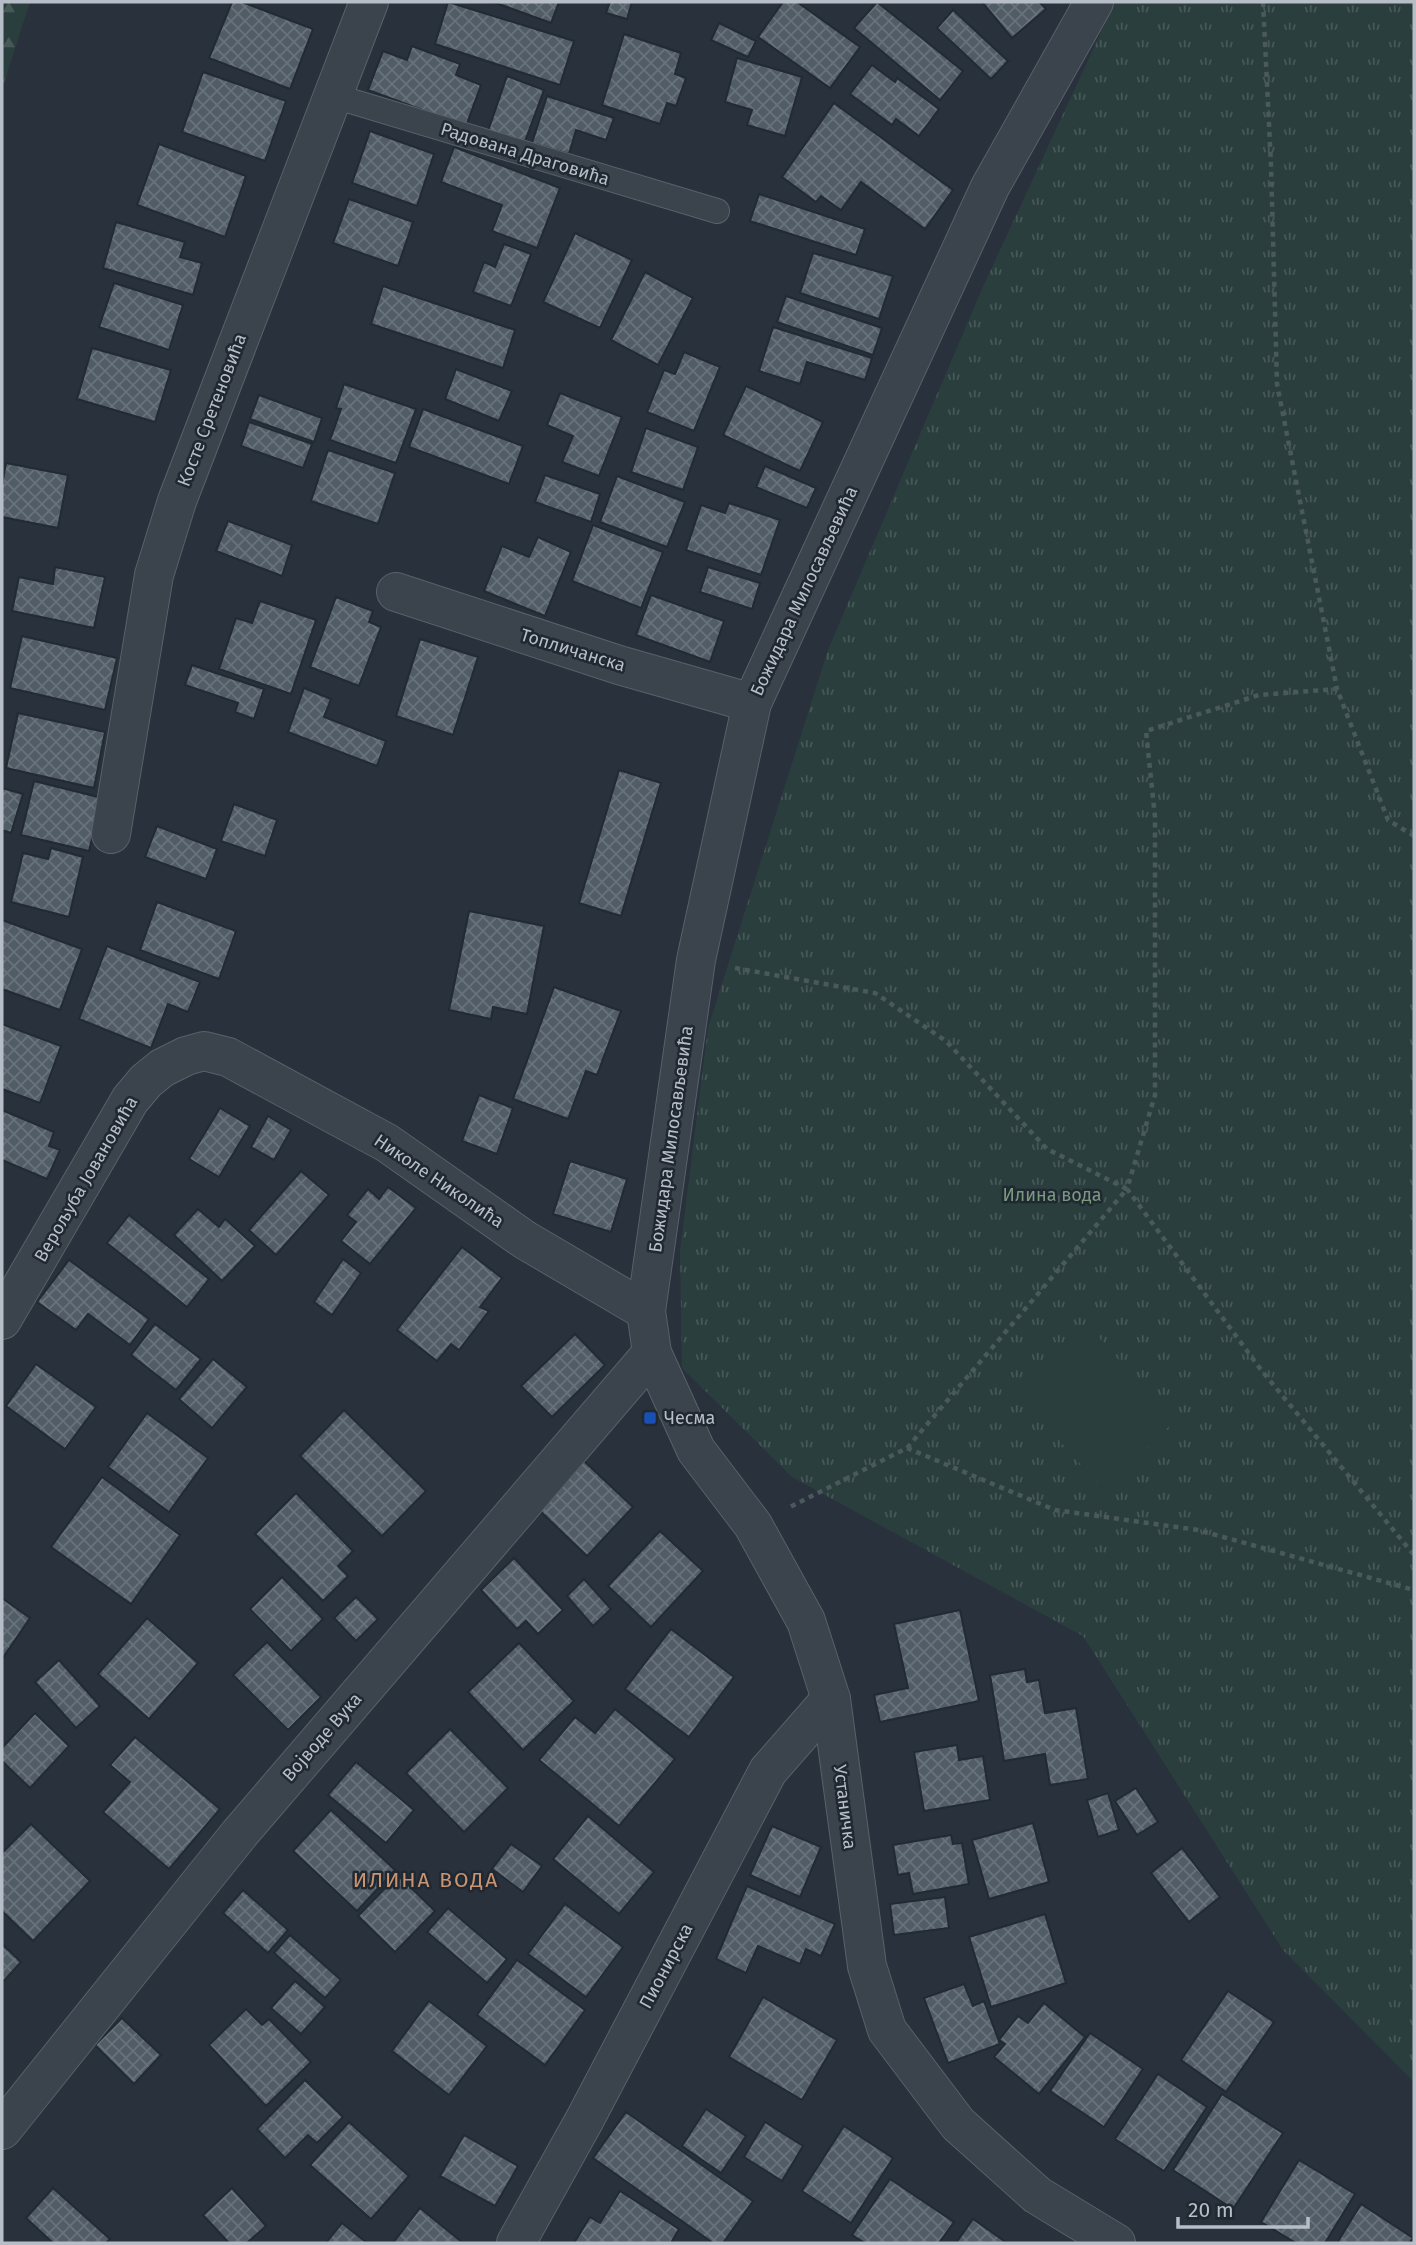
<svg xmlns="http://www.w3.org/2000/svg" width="1416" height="2245" viewBox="0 0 1416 2245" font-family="'Fira Sans',sans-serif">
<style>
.grass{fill:url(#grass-tufts)}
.forest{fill:url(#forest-firs)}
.pitch{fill:#2b3e3e}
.building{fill:url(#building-cross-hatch);stroke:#222a33;stroke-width:2}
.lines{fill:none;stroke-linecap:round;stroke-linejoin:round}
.lane-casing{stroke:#59616a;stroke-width:26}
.street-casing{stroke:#59616a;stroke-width:40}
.path{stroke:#4a5a5c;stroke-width:4.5;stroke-dasharray:5 5;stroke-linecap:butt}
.lane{stroke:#3b434c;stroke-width:24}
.street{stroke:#3b434c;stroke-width:38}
.transit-dot{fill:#1a4fb4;stroke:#202831;stroke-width:2.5}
.labels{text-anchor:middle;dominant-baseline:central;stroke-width:5;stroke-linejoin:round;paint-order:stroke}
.street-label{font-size:18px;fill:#b8bec7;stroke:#202831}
.park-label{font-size:18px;fill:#799a7f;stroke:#202831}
.poi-label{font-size:18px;fill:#b8bec7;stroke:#202831;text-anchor:start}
.quarter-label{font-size:21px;letter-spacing:2px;fill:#c89472;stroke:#202831}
</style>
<defs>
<pattern id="grass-tufts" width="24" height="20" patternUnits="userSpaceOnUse" patternTransform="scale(1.75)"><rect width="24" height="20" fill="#2b3e3e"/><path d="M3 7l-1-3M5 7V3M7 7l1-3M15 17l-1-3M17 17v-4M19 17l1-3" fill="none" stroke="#485858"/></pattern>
<pattern id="forest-firs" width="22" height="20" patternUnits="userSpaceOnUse" patternTransform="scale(1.75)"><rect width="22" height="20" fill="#2b3e3e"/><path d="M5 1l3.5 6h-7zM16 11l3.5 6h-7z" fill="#485858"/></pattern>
<pattern id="building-cross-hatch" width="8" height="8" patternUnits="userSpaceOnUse" patternTransform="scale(1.75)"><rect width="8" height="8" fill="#515c67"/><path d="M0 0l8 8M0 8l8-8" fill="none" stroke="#68727b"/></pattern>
</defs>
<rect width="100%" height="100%" fill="#28313c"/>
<polygon class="grass" points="1115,2 1414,2 1414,2082 1283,1950 1083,1636 792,1477 682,1368 680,1251 708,1028 828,650 982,289"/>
<polygon class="forest" points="2,2 30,2 2,89"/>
<polygon class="pitch" points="1086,1323 1174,1422 1102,1488 1013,1389"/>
<g class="building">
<polygon points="232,2 242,2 313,29 290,89 209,58"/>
<polygon points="448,2 574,41 560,85 435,44"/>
<polygon points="493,2 559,2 551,23"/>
<polygon points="610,2 632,2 627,19 606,13"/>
<polygon points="783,2 797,2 860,47 830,88 758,37"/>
<polygon points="877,2 963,71 940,100 854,28"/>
<polygon points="982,2 1039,2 1046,9 1012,38"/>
<polygon points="953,10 1008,61 991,79 937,28"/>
<polygon points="719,23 756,41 748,57 711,40"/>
<polygon points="624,34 681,53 675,74 686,78 676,106 667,103 660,124 602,105"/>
<polygon points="412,46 460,64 456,75 481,85 466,126 368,90 383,51 407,60"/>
<polygon points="737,58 802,77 785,136 747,125 752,110 725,102"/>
<polygon points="872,65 895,82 897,78 939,109 919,136 896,119 892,125 850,94"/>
<polygon points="203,72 286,101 265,161 182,132"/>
<polygon points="507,76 544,90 524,144 488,131"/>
<polygon points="547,96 614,118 606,140 576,130 569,154 532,143"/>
<polygon points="834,103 953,190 925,229 861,182 841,210 821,196 816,202 782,177"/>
<polygon points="370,131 434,154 417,206 352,183"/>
<polygon points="159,144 246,176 225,237 137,205"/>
<polygon points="454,147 560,188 537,248 492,231 502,205 441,182"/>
<polygon points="759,194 865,229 856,255 750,221"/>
<polygon points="349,199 413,222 398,266 333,243"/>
<polygon points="116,222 185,242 180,257 202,263 193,295 103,268"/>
<polygon points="575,233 632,260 600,328 543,302"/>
<polygon points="504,244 531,254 511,306 473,292 484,262 495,267"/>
<polygon points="813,253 893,276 879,319 800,293"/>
<polygon points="645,272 693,298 658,365 611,340"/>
<polygon points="114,283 183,305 169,350 99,327"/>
<polygon points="383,286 515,330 503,368 371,324"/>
<polygon points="786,296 882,328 873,355 777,322"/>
<polygon points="773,327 872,358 865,380 807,362 800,384 759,371"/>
<polygon points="92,348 171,370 155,422 77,399"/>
<polygon points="684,352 720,367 694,431 647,412 664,370 675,374"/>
<polygon points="456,369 512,391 499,421 445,399"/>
<polygon points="344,384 416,409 396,463 330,440 341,409 336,408"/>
<polygon points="746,386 823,422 800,471 723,435"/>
<polygon points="560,393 622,417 599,476 562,462 573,436 547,425"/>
<polygon points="259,395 322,418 314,442 250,419"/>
<polygon points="423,409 523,446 509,484 409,447"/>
<polygon points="249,422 312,444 303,468 241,446"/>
<polygon points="646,428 698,447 683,490 631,472"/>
<polygon points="328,450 395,473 378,524 311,501"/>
<polygon points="6,463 68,475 58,528 2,517 2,485"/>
<polygon points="765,466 816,488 807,508 756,487"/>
<polygon points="545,475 600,494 591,522 535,502"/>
<polygon points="617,476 685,502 667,547 600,522"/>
<polygon points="729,503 780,520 761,575 686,550 701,505 725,513"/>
<polygon points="228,521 292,545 282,576 216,551"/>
<polygon points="593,525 663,552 641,608 572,581"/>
<polygon points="538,537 571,552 545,616 484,591 502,546 529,557"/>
<polygon points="55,567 105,577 94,628 12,611 19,577 53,584"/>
<polygon points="708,567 760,583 752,609 700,592"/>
<polygon points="651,595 724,621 710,662 636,635"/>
<polygon points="336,597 373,611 369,622 381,627 359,686 310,667"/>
<polygon points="260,601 316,620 291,694 219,669 236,618 252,623"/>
<polygon points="22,636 117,658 105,710 10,688"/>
<polygon points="420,639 478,657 453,735 396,716"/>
<polygon points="192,665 264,689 254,719 235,712 238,703 185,685"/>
<polygon points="304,688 331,699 324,717 386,741 377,766 288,732"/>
<polygon points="18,713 105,732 94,788 6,768"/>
<polygon points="619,770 661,783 621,916 579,903"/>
<polygon points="34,781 102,798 89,851 21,835"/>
<polygon points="2,788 23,794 11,833 2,830"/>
<polygon points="234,804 277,820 265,856 221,841"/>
<polygon points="157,826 217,849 206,879 145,857"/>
<polygon points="51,848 83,857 69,917 11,902 23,853 48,859"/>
<polygon points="157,902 236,931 219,979 140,950"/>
<polygon points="469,911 544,926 527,1014 493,1007 491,1019 449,1010"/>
<polygon points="2,920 82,949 60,1010 2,989"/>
<polygon points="107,946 200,982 188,1012 168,1004 151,1048 79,1019"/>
<polygon points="554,987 621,1011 597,1075 586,1071 568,1119 513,1099"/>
<polygon points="2,1024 61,1046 40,1103 2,1089"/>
<polygon points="479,1095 513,1108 497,1154 462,1141"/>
<polygon points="220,1108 250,1126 219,1177 189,1159"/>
<polygon points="2,1110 54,1132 49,1146 60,1150 47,1179 2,1160"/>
<polygon points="268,1116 291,1130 274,1160 251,1147"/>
<polygon points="570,1161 627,1179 611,1232 553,1214"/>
<polygon points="301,1171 329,1195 276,1255 249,1230"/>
<polygon points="388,1187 416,1208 370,1264 341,1241 356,1222 347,1215 368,1189 379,1199"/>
<polygon points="198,1209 219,1227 225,1219 255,1246 222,1281 174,1235"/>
<polygon points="129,1215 209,1279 187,1307 107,1243"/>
<polygon points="462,1247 502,1278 480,1307 489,1311 459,1350 451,1344 437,1361 397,1330"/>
<polygon points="343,1259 361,1273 332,1315 314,1302"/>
<polygon points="69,1260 149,1319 130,1345 88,1314 76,1330 37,1302"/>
<polygon points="155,1324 201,1359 176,1390 131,1355"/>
<polygon points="575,1334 605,1365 552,1417 521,1386"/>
<polygon points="213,1359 247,1387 212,1428 179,1399"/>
<polygon points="36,1364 96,1407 65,1449 6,1406"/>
<polygon points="344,1410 426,1491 382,1536 300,1456"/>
<polygon points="147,1413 208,1458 169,1512 108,1467"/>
<polygon points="584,1461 633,1507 587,1556 538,1509"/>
<polygon points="102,1477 180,1535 131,1604 51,1547"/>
<polygon points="296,1493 353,1551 338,1566 348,1576 323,1601 255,1534"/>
<polygon points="660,1531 703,1571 651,1627 608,1586"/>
<polygon points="514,1558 563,1610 538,1634 526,1621 517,1629 481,1590"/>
<polygon points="282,1577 323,1619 291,1651 250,1609"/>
<polygon points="584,1579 611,1609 593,1626 567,1596"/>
<polygon points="356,1597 378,1619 356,1641 334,1618"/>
<polygon points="2,1598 30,1618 2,1659"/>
<polygon points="960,1610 979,1701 880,1722 874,1695 908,1688 894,1624"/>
<polygon points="147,1618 198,1663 149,1719 98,1674"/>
<polygon points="671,1629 734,1677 689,1737 625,1689"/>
<polygon points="267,1642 321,1697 288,1730 233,1675"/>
<polygon points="519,1643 574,1701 523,1750 468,1692"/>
<polygon points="59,1660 100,1706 76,1728 35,1682"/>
<polygon points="1025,1669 1027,1682 1039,1680 1045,1713 1076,1708 1088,1779 1050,1785 1045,1754 1004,1761 990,1675"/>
<polygon points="615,1709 675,1759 619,1826 539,1760 575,1717 595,1733"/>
<polygon points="35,1713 69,1746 30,1788 2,1761 2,1748"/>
<polygon points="450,1729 508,1788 464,1832 406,1773"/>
<polygon points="135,1737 220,1809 169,1869 103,1812 130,1782 110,1765"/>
<polygon points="957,1745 959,1760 983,1756 990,1800 924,1811 914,1752"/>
<polygon points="356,1762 414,1810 386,1843 328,1795"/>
<polygon points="1136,1788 1158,1822 1137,1835 1115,1801"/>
<polygon points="1108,1793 1119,1830 1098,1837 1087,1800"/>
<polygon points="331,1810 395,1870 357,1911 293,1851"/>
<polygon points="588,1816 654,1872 619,1914 553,1859"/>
<polygon points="1033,1823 1049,1882 989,1899 972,1840"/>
<polygon points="31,1824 90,1881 33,1941 2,1911 2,1853"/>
<polygon points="772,1826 821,1847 800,1897 750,1875"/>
<polygon points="951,1835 953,1844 962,1843 969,1884 913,1894 909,1873 898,1875 893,1845"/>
<polygon points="511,1844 542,1866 523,1892 492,1869"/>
<polygon points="1182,1848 1220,1897 1189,1922 1151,1873"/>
<polygon points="398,1875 435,1911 395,1952 358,1916"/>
<polygon points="747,1886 835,1924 821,1956 806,1949 800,1964 758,1946 746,1973 716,1959"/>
<polygon points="243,1890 288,1930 268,1953 223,1913"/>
<polygon points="945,1897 949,1928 894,1935 890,1904"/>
<polygon points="565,1904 623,1947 586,1997 528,1954"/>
<polygon points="448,1908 507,1959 487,1983 427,1932"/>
<polygon points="1045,1914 1066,1983 991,2007 969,1937"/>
<polygon points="290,1935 341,1980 325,1998 274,1953"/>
<polygon points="2,1944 21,1962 2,1983"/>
<polygon points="517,1960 585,2010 545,2065 477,2015"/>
<polygon points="295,1981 325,2007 301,2034 271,2008"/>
<polygon points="964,1984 973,2006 984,2001 1000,2044 948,2063 924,1998"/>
<polygon points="1228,1991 1274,2022 1226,2092 1181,2060"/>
<polygon points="763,1997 837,2040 802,2100 729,2057"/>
<polygon points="429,2001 487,2046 449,2095 392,2051"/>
<polygon points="1044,2003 1085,2037 1039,2094 994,2057 1005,2044 999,2040 1018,2016 1028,2023"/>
<polygon points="246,2009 262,2025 269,2019 311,2062 266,2106 209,2045"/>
<polygon points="122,2018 161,2055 134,2084 95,2045"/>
<polygon points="1090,2033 1143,2069 1104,2127 1050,2091"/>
<polygon points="1158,2074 1207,2107 1164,2171 1115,2139"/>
<polygon points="305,2080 343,2117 317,2143 308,2135 285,2158 257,2129"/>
<polygon points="1222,2094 1283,2133 1233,2209 1173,2170"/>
<polygon points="706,2109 746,2136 721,2173 682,2146"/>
<polygon points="626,2112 753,2201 723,2243 713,2243 593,2158"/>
<polygon points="349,2122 409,2176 371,2219 310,2165"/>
<polygon points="765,2122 803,2146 782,2181 744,2157"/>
<polygon points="844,2126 893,2158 851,2223 802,2191"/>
<polygon points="464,2135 518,2166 495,2206 440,2176"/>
<polygon points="1299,2160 1355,2194 1325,2243 1296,2243 1261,2222"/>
<polygon points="890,2179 954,2222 939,2243 865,2243 852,2235"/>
<polygon points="53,2188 110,2239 106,2243 53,2243 26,2218"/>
<polygon points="232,2188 266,2226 247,2243 229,2243 203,2215"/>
<polygon points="620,2191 679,2229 671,2243 574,2243 590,2217 600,2223"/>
<polygon points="1361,2204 1413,2238 1409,2243 1337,2243"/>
<polygon points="420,2208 463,2243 393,2243"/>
<polygon points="973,2219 1007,2243 956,2243"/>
<polygon points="342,2223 367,2243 326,2243"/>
</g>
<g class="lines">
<g class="lane-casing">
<polyline id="lane" points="334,96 717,211"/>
</g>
<g class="street-casing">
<g id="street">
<polyline points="1094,2 990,187 752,703 696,960 646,1311 652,1353 696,1450 753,1525 806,1621 831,1699 867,1966 887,2030 958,2124 1037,2195 1116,2243"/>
<polyline points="396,592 619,665 752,703"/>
<polyline points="111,834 154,575 177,501 369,2"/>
<polyline points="2,1320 130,1100 146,1081 162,1068 186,1056 204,1051 228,1057 387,1143 525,1240 646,1311"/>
<polyline points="2,2130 240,1833 652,1353"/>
<polyline points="516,2243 585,2119 768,1771 831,1699"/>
</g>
</g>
<g class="path">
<polyline points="1263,2 1271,165 1277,384 1337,689"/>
<polyline points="1414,836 1388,820 1337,689 1259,695 1146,731 1155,817 1155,1095 1127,1189 1262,1371 1414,1555"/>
<polyline points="735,968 875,993 946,1041 1047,1149 1127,1189 907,1448 790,1507"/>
<polyline points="907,1448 1055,1510 1198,1530 1414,1590"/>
</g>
<use href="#lane" class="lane"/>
<use href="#street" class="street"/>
</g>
<rect class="transit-dot" x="643" y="1411" width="14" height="14" rx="3.5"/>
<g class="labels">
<g class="street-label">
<text transform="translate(525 154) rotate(17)">Радована Драговића</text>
<text transform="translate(212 410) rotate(-69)">Косте Сретеновића</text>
<text transform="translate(804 591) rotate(-65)">Божидара Милосављевића</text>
<text transform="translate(573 650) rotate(17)">Топличанска</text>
<text transform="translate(671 1139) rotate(-82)">Божидара Милосављевића</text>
<text transform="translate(86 1179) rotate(-60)">Верољуба Јовановића</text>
<text transform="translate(439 1181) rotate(34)">Николе Николића</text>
<text transform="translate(322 1737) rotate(-49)">Војводе Вука</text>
<text transform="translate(845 1807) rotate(83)">Устаничка</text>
<text transform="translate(666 1966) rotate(-62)">Пионирска</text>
</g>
<g class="park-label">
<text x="1052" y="1195">Илина вода</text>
</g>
<g class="poi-label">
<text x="664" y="1418">Чесма</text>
</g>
<g class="quarter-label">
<text x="426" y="1880">ИЛИНА ВОДА</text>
</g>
</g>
<rect width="1416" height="2245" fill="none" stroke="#b8bec7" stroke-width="7"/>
<path d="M1178 2217v10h130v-10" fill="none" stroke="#b8bec7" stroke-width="3.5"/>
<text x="1188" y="2217" font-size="21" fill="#b8bec7" stroke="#202831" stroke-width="5" paint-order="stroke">20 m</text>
</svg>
